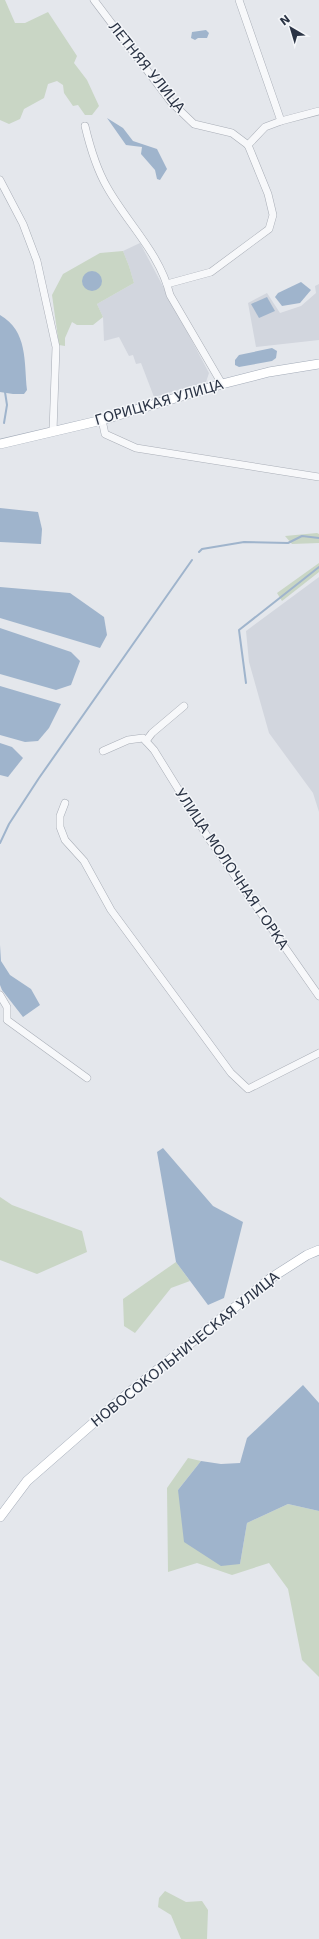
<svg xmlns="http://www.w3.org/2000/svg" width="319" height="1939" viewBox="0 0 319 1939" font-family="'DejaVu Sans',sans-serif">
<style>
.built{fill:#d2d6de}
.green{fill:#c9d6c5}
.water{fill:#9fb4cc}
.lines{fill:none;stroke-linecap:round;stroke-linejoin:round}
.stream{stroke:#9fb4cc;stroke-width:2}
.minor-casing{stroke:#a9aeb7;stroke-width:8}
.major-casing{stroke:#a3abb8;stroke-width:10}
.minor{stroke:#f7f8fa;stroke-width:7}
.major{stroke:#fff;stroke-width:9}
.labels{text-anchor:middle;dominant-baseline:central;stroke-width:3;stroke-linejoin:round;paint-order:stroke}
.street-label{font-size:14px;fill:#2b3445;stroke:#f4f6f9}
</style>
<rect width="100%" height="100%" fill="#e4e7ec"/>
<g class="built">
<polygon points="140,243 209,373 206,382 154,397 141,363 136,364 133,355 129,356 119,337 104,341 103,317 97,304 134,283 129,266 123,251"/>
<polygon points="319,284 319,340 256,347 248,303 267,293 280,313 301,306 316,293 315,286"/>
<polygon points="319,577 319,812 313,793 269,733 249,662 246,631"/>
</g>
<g class="green">
<polygon points="0,0 5,0 15,23 25,23 48,12 77,56 74,63 87,80 99,106 92,115 85,115 78,105 73,106 64,93 63,85 57,81 48,84 44,98 24,109 20,119 9,124 0,120"/>
<polygon points="123,251 129,266 134,283 97,304 103,317 93,325 77,325 72,322 65,338 65,346 59,345 52,295 63,274 100,253"/>
<polygon points="317,533 319,534 319,543 292,544 285,536"/>
<polygon points="319,563 319,572 282,601 277,593"/>
<polygon points="0,1197 12,1205 82,1231 87,1252 37,1274 0,1260"/>
<polygon points="176,1262 190,1281 171,1288 135,1333 124,1326 123,1299"/>
<polygon points="188,1458 201,1461 178,1490 240,1564 247,1523 288,1504 319,1511 319,1677 302,1660 288,1589 269,1563 232,1575 197,1563 168,1572 167,1488"/>
<polygon points="165,1891 186,1902 202,1901 208,1910 207,1939 181,1939 171,1915 158,1907 159,1898"/>
</g>
<g class="water">
<polygon points="206,30 209,33 207,38 198,38 195,40 191,38 192,32"/>
<polygon points="107,118 123,128 133,141 157,149 167,169 160,180 157,179 155,170 141,154 142,147 126,145"/>
<circle cx="92" cy="281" r="10"/>
<polygon points="301,282 311,290 300,303 282,306 275,297 278,293"/>
<polygon points="267,297 275,311 259,318 251,304"/>
<path d="M0,315C28,331 24,362 27,390L24,394H13L0,392Z"/>
<polygon points="272,348 277,351 276,358 272,361 239,367 235,365 235,360 239,355"/>
<polygon points="0,508 38,512 42,529 41,544 0,542"/>
<polygon points="0,587 70,593 104,617 107,635 100,648 0,618"/>
<polygon points="0,628 71,652 80,661 71,685 56,690 0,674"/>
<polygon points="0,686 61,704 49,728 38,741 25,742 0,735"/>
<polygon points="0,743 12,747 23,758 8,777 0,775"/>
<polygon points="0,945 1,961 10,975 31,989 40,1005 23,1017 2,990 0,985"/>
<polygon points="163,1148 213,1206 243,1222 224,1298 208,1305 176,1262 157,1152"/>
<polygon points="303,1385 319,1403 319,1511 288,1504 247,1523 240,1564 221,1566 184,1542 178,1490 201,1461 221,1464 240,1463 247,1438"/>
</g>
<g class="lines">
<g class="stream">
<polyline points="4,423 7,405 5,392"/>
<polyline points="199,552 202,549 244,542 288,543 302,536 319,538"/>
<polyline points="246,683 239,630 319,567"/>
<polyline points="0,843 9,824 39,778 192,560"/>
</g>
<g class="minor-casing">
<g id="minor">
<polyline points="94,0 171,102 194,124 232,133 248,145"/>
<polyline points="239,0 281,121"/>
<path d="M85,126C90,147 96,168 107,187C127,223 160,253 170,295L222,384"/>
<polyline points="248,145 265,127 281,121 319,111"/>
<polyline points="0,180 23,224 37,261 56,347 53,431"/>
<polyline points="167,284 211,272 269,229 273,215 268,194 248,145"/>
<polyline points="102,420 105,434 136,448 319,477"/>
<polyline points="146,741 152,733 184,706"/>
<polyline points="103,751 128,740 143,738 154,750 209,839 319,996"/>
<polyline points="65,803 60,816 60,827 65,840 84,861 111,910 231,1073 248,1089 319,1053"/>
<polyline points="0,995 7,1007 7,1020 87,1078"/>
</g>
</g>
<g class="major-casing">
<g id="major">
<polyline points="0,444 102,420 222,384 269,372 319,364"/>
<polyline points="0,1517 27,1481 115,1404 271,1278 307,1255 319,1250"/>
</g>
</g>
<use href="#minor" class="minor"/>
<use href="#major" class="major"/>
</g>
<g class="labels">
<g class="street-label">
<text transform="translate(147 67) rotate(51)">ЛЕТНЯЯ УЛИЦА</text>
<text transform="translate(159 402) rotate(-16)">ГОРИЦКАЯ УЛИЦА</text>
<text transform="translate(232 869) rotate(56)">УЛИЦА МОЛОЧНАЯ ГОРКА</text>
<text transform="translate(185 1349) rotate(-39)">НОВОСОКОЛЬНИЧЕСКАЯ УЛИЦА</text>
</g>
</g>
<g transform="translate(291 28) rotate(322)" stroke="#f4f6f9" stroke-width="3" paint-order="stroke">
<path d="M0-3L7 15L0 10L-7 15Z" fill="#2b3445"/>
<text y="-6" font-size="11" font-weight="bold" text-anchor="middle" fill="#2b3445">N</text>
</g>
</svg>
